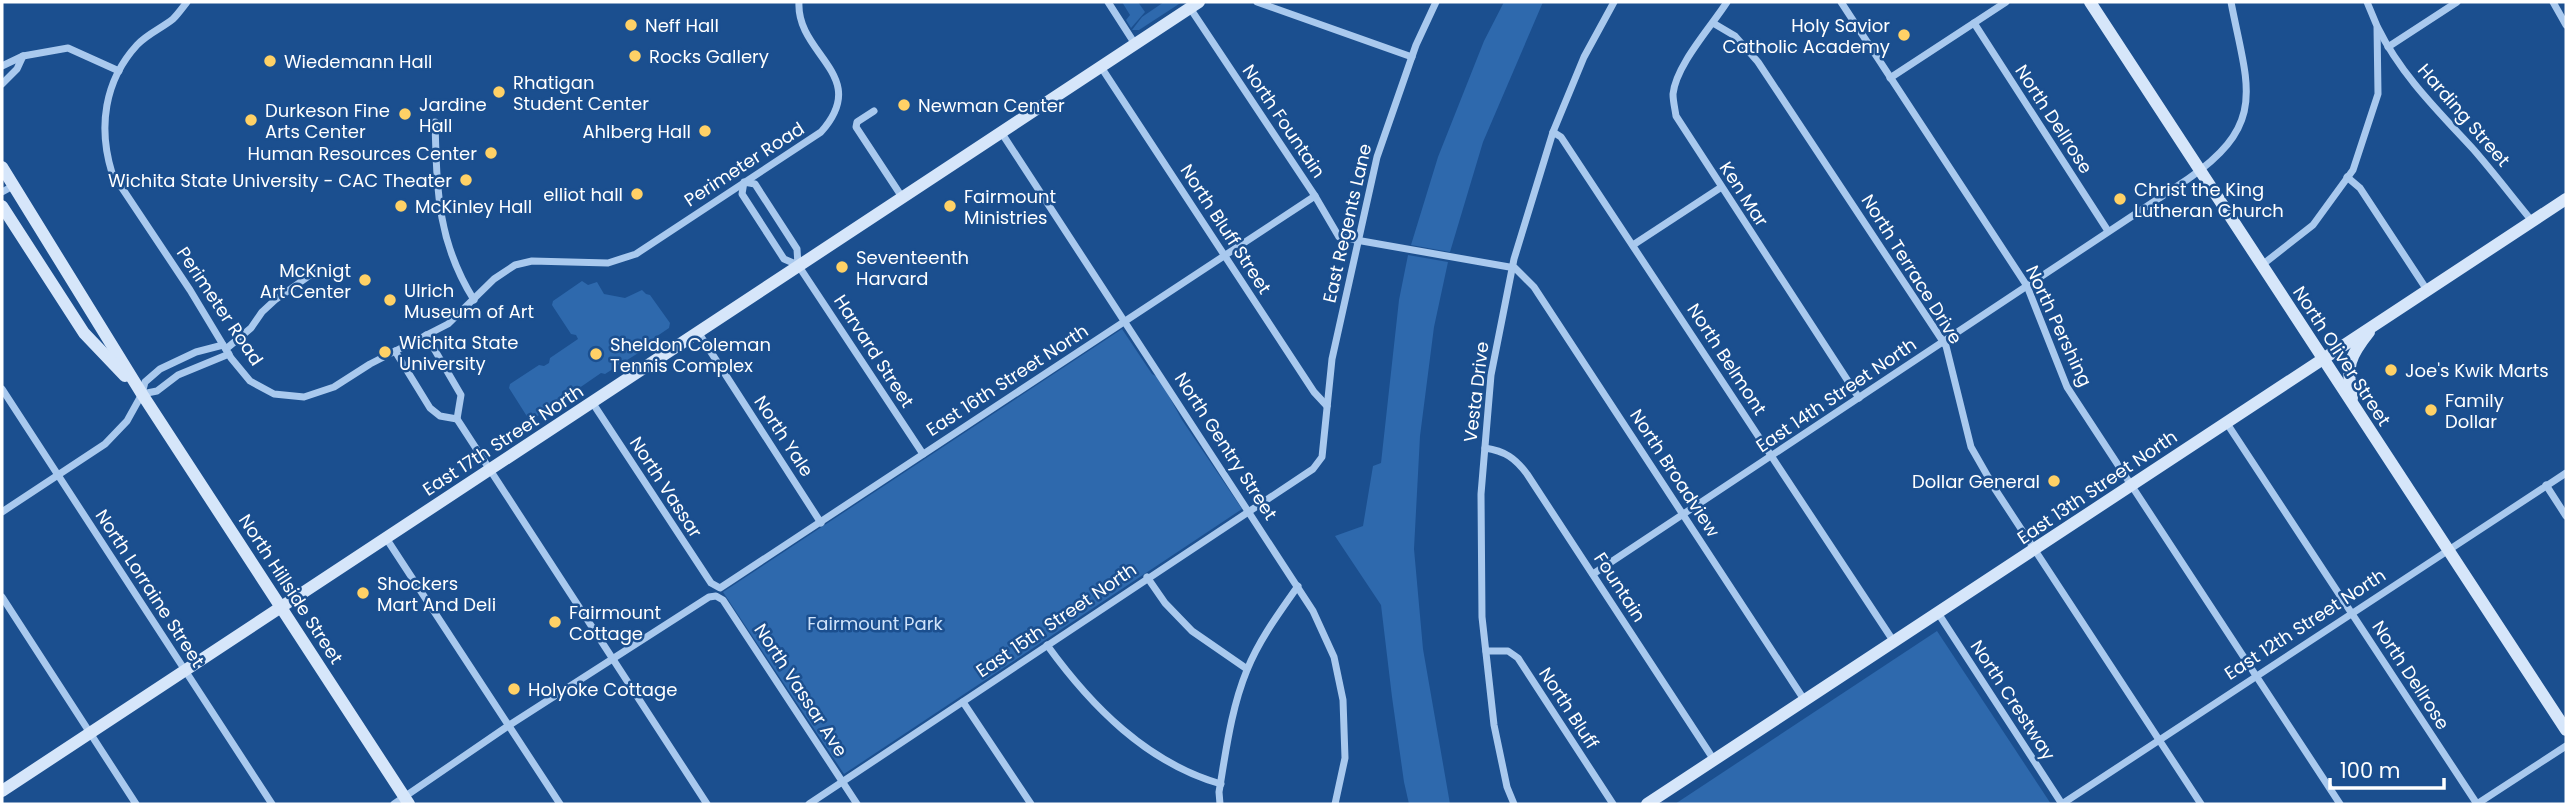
<svg xmlns="http://www.w3.org/2000/svg" width="2568" height="806" viewBox="0 0 2568 806" font-family="Poppins,sans-serif">
<style>
.green{fill:#2e69ad}
.lines{fill:none;stroke-linecap:round;stroke-linejoin:round}
.street{stroke:#a9c9ee;stroke-width:7}
.secondary{stroke:#d6e6fa;stroke-width:12}
.poi-dot{fill:#ffd166;stroke:#1b4f8f;stroke-width:2.5}
.labels{text-anchor:middle;dominant-baseline:central;stroke-width:5;stroke-linejoin:round;paint-order:stroke}
.poi-label{font-size:18px;fill:#fff;stroke:#1b4f8f;text-anchor:start}
.street-label{font-size:18px;fill:#fff;stroke:#1b4f8f}
.park-label{font-size:18px;fill:#cfe3fa;stroke:#1b4f8f}
</style>
<rect width="100%" height="100%" fill="#1b4f8f"/>
<g class="green">
<polygon points="1122,2 1138,2 1145,12 1131,28 1126,20 1130,15"/>
<polygon points="1164,2 1182,2 1139,30 1132,30 1142,17"/>
<polygon points="1504,2 1543,2 1483,142 1450,252 1411,245 1438,157 1484,41"/>
<polygon points="1408,255 1448,262 1434,327 1420,436 1414,549 1423,649 1450,804 1409,804 1404,782 1392,697 1381,605 1335,536 1363,526 1373,466 1381,463 1399,300"/>
<polygon points="582,281 588,285 597,282 604,294 625,298 642,290 646,294 650,295 670,323 669,328 641,347 643,350 605,374 601,373 572,393 567,392 562,400 533,419 528,418 509,388 510,384 539,365 544,366 549,363 550,358 578,339 576,335 571,334 552,305 553,301"/>
<polygon points="1122,329 1152,374 1159,378 1182,420 1242,509 844,774 723,592"/>
<polygon points="1937,631 2051,804 1675,804"/>
</g>
<g class="lines">
<g class="street">
<path d="M187,2C183,7 178,14 173,19C162,28 147,34 137,45C104,81 98,128 112,173L190,290L231,358L250,381L274,394L304,397L334,387L370,364L448,324L494,279L515,265L532,261L608,263L636,254L821,132C872,75 796,55 799,2"/>
<polyline points="1108,2 1135,44"/>
<polyline points="1257,2 1412,57"/>
<path d="M1727,2C1711,27 1676,65 1673,94C1673,101 1675,109 1676,116L1859,398"/>
<polyline points="1841,2 2027,286 2067,387 2340,804"/>
<polyline points="2553,2 2566,25"/>
<polyline points="1190,8 1315,196 1339,237 1515,268 1534,287 1805,701"/>
<polyline points="1713,23 1735,36 1758,62 1946,346 1971,447 1995,489 2201,804"/>
<polyline points="1974,23 2108,231"/>
<path d="M2378,28C2401,75 2439,112 2474,150C2494,173 2513,198 2532,221"/>
<polyline points="2388,47 2457,2"/>
<polyline points="23,56 68,48 119,71"/>
<polyline points="2,66 23,56 17,69 2,84"/>
<polyline points="1101,67 1314,392 1327,406"/>
<polyline points="1890,78 2006,2"/>
<polyline points="874,111 857,122 856,127 902,197"/>
<path d="M435,122C437,190 437,241 474,300"/>
<polyline points="1001,132 1313,611 1334,657 1343,700 1345,758 1335,804"/>
<polyline points="1553,132 1561,137 1894,642"/>
<polyline points="2347,177 2360,188 2427,290"/>
<polyline points="2,192 13,186"/>
<polyline points="1633,245 1720,188"/>
<polyline points="798,265 784,259 742,194 744,182 755,184 797,249 798,265 923,454"/>
<polyline points="2262,265 2313,225 2353,170 2378,94 2377,26 2367,2"/>
<polyline points="698,332 821,523"/>
<polyline points="426,335 461,395 457,419 707,804"/>
<polyline points="226,349 251,328 262,312 275,300 316,271"/>
<polyline points="395,351 430,408 440,416 457,419"/>
<polyline points="2,389 272,804"/>
<polyline points="142,394 157,391 178,375 229,354"/>
<polyline points="592,402 711,583 720,588 1315,196"/>
<polyline points="2226,422 2477,804"/>
<path d="M1485,448C1505,451 1515,458 1527,474L1714,760"/>
<polyline points="2546,485 2566,516"/>
<polyline points="2,512 105,444 127,421 142,394 145,382 160,369 196,352 223,345"/>
<polyline points="386,538 560,804"/>
<path d="M1593,574L2188,179C2269,123 2247,86 2231,2"/>
<polyline points="1147,577 1165,603 1192,631 1247,669"/>
<polyline points="2,597 136,804"/>
<polyline points="1938,613 2062,804"/>
<path d="M1047,645C1091,706 1147,763 1221,784"/>
<polyline points="1486,651 1508,651 1518,658 1613,804"/>
<polyline points="963,702 1031,804"/>
<polyline points="394,804 508,726 709,597 716,596 723,600 857,804"/>
<polyline points="809,804 1313,469 1322,457 1332,359 1377,157 1416,45 1436,2"/>
<path d="M1220,804L1219,792C1226,751 1231,709 1247,670C1259,640 1279,613 1298,586"/>
<polyline points="1514,804 1507,787 1494,725 1482,617 1481,494 1491,375 1514,259 1553,132 1584,57 1614,2"/>
<polyline points="2062,804 2566,473"/>
<polyline points="2477,804 2566,746"/>
</g>
<g class="secondary">
<polyline points="2090,2 2566,730"/>
<polyline points="2,167 142,394 409,804"/>
<polyline points="2,206 84,333 125,376"/>
<path d="M2352,398C2346,366 2349,357 2369,332"/>
<polyline points="2,791 1199,2"/>
<polyline points="1647,804 2566,199"/>
</g>
</g>
<g class="poi-dot">
<circle cx="631" cy="25" r="7"/>
<circle cx="1904" cy="35" r="7"/>
<circle cx="635" cy="56" r="7"/>
<circle cx="270" cy="61" r="7"/>
<circle cx="499" cy="92" r="7"/>
<circle cx="904" cy="105" r="7"/>
<circle cx="405" cy="114" r="7"/>
<circle cx="251" cy="120" r="7"/>
<circle cx="705" cy="131" r="7"/>
<circle cx="491" cy="153" r="7"/>
<circle cx="466" cy="180" r="7"/>
<circle cx="637" cy="194" r="7"/>
<circle cx="2120" cy="199" r="7"/>
<circle cx="401" cy="206" r="7"/>
<circle cx="950" cy="206" r="7"/>
<circle cx="842" cy="267" r="7"/>
<circle cx="365" cy="280" r="7"/>
<circle cx="390" cy="300" r="7"/>
<circle cx="385" cy="352" r="7"/>
<circle cx="596" cy="354" r="7"/>
<circle cx="2391" cy="370" r="7"/>
<circle cx="2431" cy="410" r="7"/>
<circle cx="2054" cy="481" r="7"/>
<circle cx="363" cy="593" r="7"/>
<circle cx="555" cy="622" r="7"/>
<circle cx="514" cy="689" r="7"/>
</g>
<g class="labels">
<g class="poi-label">
<text x="645" y="25">Neff Hall</text>
<text x="1890" y="25" text-anchor="end">Holy Savior<tspan x="1890" dy="21">Catholic Academy</tspan></text>
<text x="649" y="56">Rocks Gallery</text>
<text x="284" y="61">Wiedemann Hall</text>
<text x="513" y="82">Rhatigan<tspan x="513" dy="21">Student Center</tspan></text>
<text x="419" y="104">Jardine<tspan x="419" dy="21">Hall</tspan></text>
<text x="918" y="105">Newman Center</text>
<text x="265" y="110">Durkeson Fine<tspan x="265" dy="21">Arts Center</tspan></text>
<text x="691" y="131" text-anchor="end">Ahlberg Hall</text>
<text x="477" y="153" text-anchor="end">Human Resources Center</text>
<text x="452" y="180" text-anchor="end">Wichita State University - CAC Theater</text>
<text x="2134" y="189">Christ the King<tspan x="2134" dy="21">Lutheran Church</tspan></text>
<text x="623" y="194" text-anchor="end">elliot hall</text>
<text x="964" y="196">Fairmount<tspan x="964" dy="21">Ministries</tspan></text>
<text x="415" y="206">McKinley Hall</text>
<text x="856" y="257">Seventeenth<tspan x="856" dy="21">Harvard</tspan></text>
<text x="351" y="270" text-anchor="end">McKnigt<tspan x="351" dy="21">Art Center</tspan></text>
<text x="404" y="290">Ulrich<tspan x="404" dy="21">Museum of Art</tspan></text>
<text x="399" y="342">Wichita State<tspan x="399" dy="21">University</tspan></text>
<text x="610" y="344">Sheldon Coleman<tspan x="610" dy="21">Tennis Complex</tspan></text>
<text x="2405" y="370">Joe's Kwik Marts</text>
<text x="2445" y="400">Family<tspan x="2445" dy="21">Dollar</tspan></text>
<text x="2040" y="481" text-anchor="end">Dollar General</text>
<text x="377" y="583">Shockers<tspan x="377" dy="21">Mart And Deli</tspan></text>
<text x="569" y="612">Fairmount<tspan x="569" dy="21">Cottage</tspan></text>
<text x="528" y="689">Holyoke Cottage</text>
</g>
<g class="street-label">
<text transform="translate(2464 115) rotate(49)">Harding Street</text>
<text transform="translate(2054 119) rotate(57)">North Dellrose</text>
<text transform="translate(1284 121) rotate(56)">North Fountain</text>
<text transform="translate(744 164) rotate(-33)">Perimeter Road</text>
<text transform="translate(1744 194) rotate(57)">Ken Mar</text>
<text transform="translate(1347 223) rotate(-77)">East Regents Lane</text>
<text transform="translate(1226 229) rotate(57)">North Bluff Street</text>
<text transform="translate(1912 269) rotate(58)">North Terrace Drive</text>
<text transform="translate(220 306) rotate(56)">Perimeter Road</text>
<text transform="translate(2059 326) rotate(65)">North Pershing</text>
<text transform="translate(874 351) rotate(57)">Harvard Street</text>
<text transform="translate(2342 356) rotate(57)">North Oliver Street</text>
<text transform="translate(1727 359) rotate(57)">North Belmont</text>
<text transform="translate(1007 380) rotate(-33)">East 16th Street North</text>
<text transform="translate(1476 392) rotate(-83)">Vesta Drive</text>
<text transform="translate(1836 395) rotate(-34)">East 14th Street North</text>
<text transform="translate(784 436) rotate(57)">North Yale</text>
<text transform="translate(503 440) rotate(-33)">East 17th Street North</text>
<text transform="translate(1226 446) rotate(57)">North Gentry Street</text>
<text transform="translate(1675 473) rotate(57)">North Broadview</text>
<text transform="translate(666 487) rotate(57)">North Vassar</text>
<text transform="translate(2097 487) rotate(-34)">East 13th Street North</text>
<text transform="translate(1620 587) rotate(57)">Fountain</text>
<text transform="translate(150 588) rotate(57)">North Lorraine Street</text>
<text transform="translate(291 589) rotate(57)">North Hillside Street</text>
<text transform="translate(1056 620) rotate(-34)">East 15th Street North</text>
<text transform="translate(2305 624) rotate(-33)">East 12th Street North</text>
<text transform="translate(2411 675) rotate(57)">North Dellrose</text>
<text transform="translate(801 690) rotate(57)">North Vassar Ave</text>
<text transform="translate(2013 700) rotate(57)">North Crestway</text>
<text transform="translate(1569 708) rotate(57)">North Bluff</text>
</g>
<g class="park-label">
<text x="875" y="623">Fairmount Park</text>
</g>
</g>
<rect width="2568" height="806" fill="none" stroke="#ffffff" stroke-width="7"/>
<path d="M2330 778v10h114v-10" fill="none" stroke="#ffffff" stroke-width="3.5"/>
<text x="2340" y="778" font-size="21" fill="#ffffff" stroke="#1b4f8f" stroke-width="5" paint-order="stroke">100 m</text>
</svg>
